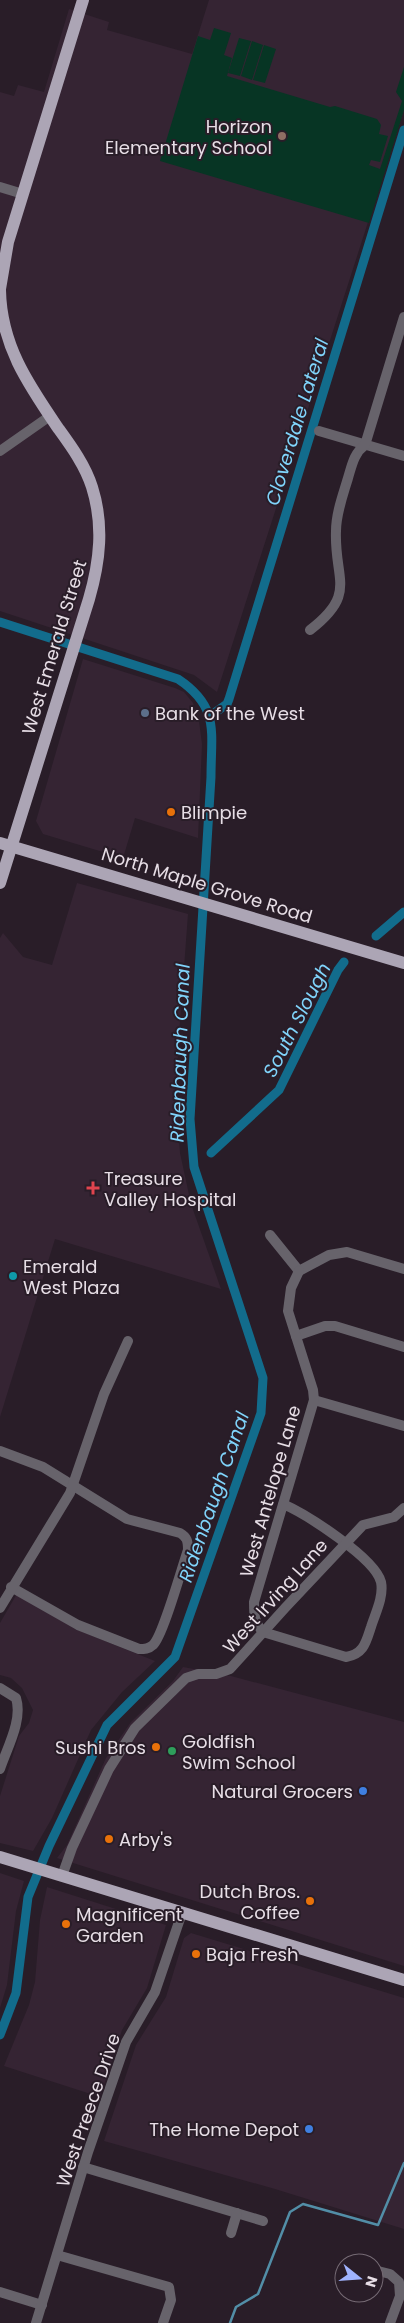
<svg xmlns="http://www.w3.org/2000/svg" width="404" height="2323" viewBox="0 0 404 2323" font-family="Poppins,sans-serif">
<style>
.built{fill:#352433}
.green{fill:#073524}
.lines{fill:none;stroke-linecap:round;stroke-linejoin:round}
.stream{stroke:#528ea7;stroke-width:2.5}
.canal{stroke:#126c8c;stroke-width:9}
.minor{stroke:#67636b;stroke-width:10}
.major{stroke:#aca5b5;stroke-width:12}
.education-dot{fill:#8d6e63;stroke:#291d28;stroke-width:2}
.service-dot{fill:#5c6f8a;stroke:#291d28;stroke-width:2}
.food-dot{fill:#e8710a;stroke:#291d28;stroke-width:2}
.health-dot{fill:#e0444e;stroke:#291d28;stroke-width:2}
.culture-dot{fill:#0f9aa8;stroke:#291d28;stroke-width:2}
.leisure-dot{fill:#2e9e5b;stroke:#291d28;stroke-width:2}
.shop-dot{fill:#3f7fe0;stroke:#291d28;stroke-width:2}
.labels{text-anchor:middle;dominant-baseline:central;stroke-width:4;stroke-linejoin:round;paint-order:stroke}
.poi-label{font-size:18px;fill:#e7dee6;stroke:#291d28;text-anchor:start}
.street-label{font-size:18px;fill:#e7dee6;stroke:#291d28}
.water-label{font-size:19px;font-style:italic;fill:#80d4fb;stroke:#291d28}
</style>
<rect width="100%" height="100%" fill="#291d28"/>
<g class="built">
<polygon points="209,0 404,0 404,110 217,692 194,675 0,611 0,92 14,96 18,85 44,92 69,9 109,22 107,30 192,54"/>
<polygon points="83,659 175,688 184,692 193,703 199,721 202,744 198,838 135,818 123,858 43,834 36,821"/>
<polygon points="77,883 188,914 178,1049 177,1111 180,1153 191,1204 221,1289 55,1239 0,1417 0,938 3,933 23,957 52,965"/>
<polygon points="18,1592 75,1629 155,1661 122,1692 91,1730 52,1818 33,1851 0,1843 0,1796 19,1736 29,1723 33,1710 22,1688 11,1678 0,1675 0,1623"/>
<polygon points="183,1667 231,1676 404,1722 404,1966 57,1858 67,1845 106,1758 131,1722 173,1681"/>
<polygon points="0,1873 24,1881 16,1911 7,1985 0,2008"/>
<polygon points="47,1887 166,1925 147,1988 122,2030 100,2097 4,2066 29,2005 35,1982 40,1920"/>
<polygon points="191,1933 404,1998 404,2229 275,2189 104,2141 136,2045 166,1997 184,1938"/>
</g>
<g class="green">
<polygon points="214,28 231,33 224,55 232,58 227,76 330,107 335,106 377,119 381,125 379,134 388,136 380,162 371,160 369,165 380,169 402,101 396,92 404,67 404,110 369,223 160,161 198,36 210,40"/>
<polygon points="239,38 251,41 240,76 228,73"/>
<polygon points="252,41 263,45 252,80 241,76"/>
<polygon points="264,45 276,49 265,83 253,80"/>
</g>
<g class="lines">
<polyline class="stream" points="230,2323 236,2307 258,2294 290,2212 303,2204 378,2225 404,2163"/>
<g class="canal">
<path d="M0,622L178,679C220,707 211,732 211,777L190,1119L194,1167L263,1378L261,1413L175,1657L107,1725L49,1846L28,1897L16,1993L0,2035"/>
<polyline points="210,716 227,704 229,699 404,130"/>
<polyline points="376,936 404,912"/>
<polyline points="211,1153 279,1090 338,970 344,962"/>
</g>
<g class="minor">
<polyline points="0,187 23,194"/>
<polyline points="319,431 404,456"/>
<polyline points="0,451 50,416"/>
<path d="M310,630C358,593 334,580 336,531C336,513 343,495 348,478C352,465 354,453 365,445L404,317"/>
<polyline points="270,1235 299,1271"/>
<polyline points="299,1271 329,1255 347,1252 404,1269"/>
<polyline points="296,1336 325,1326 335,1326 404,1347"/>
<polyline points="314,1400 404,1426"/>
<path d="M0,1451L43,1467L127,1519L180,1533C187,1537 188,1541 188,1550C182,1567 163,1636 153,1645C149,1649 144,1649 139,1649L78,1625L11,1587"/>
<path d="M283,1504C306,1514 375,1558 381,1582C384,1597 375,1614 371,1627C366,1642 364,1654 346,1657L263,1632C254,1622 254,1615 254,1602L314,1400L313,1390L288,1311L291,1288L299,1271"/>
<polyline points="0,1608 70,1493 104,1394 128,1341"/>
<path d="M0,1688L16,1698C23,1720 7,1748 0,1769"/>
<polyline points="62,1876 72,1848 109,1769 135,1728 186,1678 198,1674 216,1674 230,1669 285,1608 363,1525 394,1517 404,1508"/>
<polyline points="83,2167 263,2221"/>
<polyline points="231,2233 237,2213"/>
<polyline points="57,2255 169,2287 171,2300 163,2323"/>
<polyline points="374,2270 390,2274 399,2282 400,2296 390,2323"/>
<polyline points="0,2292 42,2305"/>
<polyline points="36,2323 88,2152 126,2042 155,1992 182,1913"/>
</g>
<g class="major">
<polyline points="0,289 8,242 83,0"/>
<path d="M0,290C1,345 28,384 58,428C71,446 85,465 92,487C104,525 100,561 89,599L0,883"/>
<polyline points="0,843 404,963"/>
<polyline points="0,1857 404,1980"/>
</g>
</g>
<circle class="education-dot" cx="282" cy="136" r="5"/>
<circle class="service-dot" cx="145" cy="713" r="5"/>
<g class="food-dot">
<circle cx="171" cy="812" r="5"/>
<circle cx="156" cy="1747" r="5"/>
<circle cx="109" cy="1839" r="5"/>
<circle cx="310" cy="1901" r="5"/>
<circle cx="66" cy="1924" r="5"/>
<circle cx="196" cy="1954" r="5"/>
</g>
<path class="health-dot" d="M90.5 1180.5h5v5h5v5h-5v5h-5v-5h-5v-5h5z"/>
<circle class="culture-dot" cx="13" cy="1276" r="5"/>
<circle class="leisure-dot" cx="172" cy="1751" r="5"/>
<g class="shop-dot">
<circle cx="363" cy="1791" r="5"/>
<circle cx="309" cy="2129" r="5"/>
</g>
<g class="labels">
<g class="poi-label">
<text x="272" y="126" text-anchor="end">Horizon<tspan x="272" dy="21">Elementary School</tspan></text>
<text x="155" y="713">Bank of the West</text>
<text x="181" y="812">Blimpie</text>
<text x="104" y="1178">Treasure<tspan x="104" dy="21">Valley Hospital</tspan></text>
<text x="23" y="1266">Emerald<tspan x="23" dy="21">West Plaza</tspan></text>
<text x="182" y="1741">Goldfish<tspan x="182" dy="21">Swim School</tspan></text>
<text x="146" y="1747" text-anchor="end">Sushi Bros</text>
<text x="353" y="1791" text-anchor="end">Natural Grocers</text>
<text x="119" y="1839">Arby's</text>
<text x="300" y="1891" text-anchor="end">Dutch Bros.<tspan x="300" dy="21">Coffee</tspan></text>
<text x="76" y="1914">Magnificent<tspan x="76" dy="21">Garden</tspan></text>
<text x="206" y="1954">Baja Fresh</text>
<text x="299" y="2129" text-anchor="end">The Home Depot</text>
</g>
<g class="street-label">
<text transform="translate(54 647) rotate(-73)">West Emerald Street</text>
<text transform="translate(207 885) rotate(17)">North Maple Grove Road</text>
<text transform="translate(270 1491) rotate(-74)">West Antelope Lane</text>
<text transform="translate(275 1596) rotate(-48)">West Irving Lane</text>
<text transform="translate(88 2110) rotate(-71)">West Preece Drive</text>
</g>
<g class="water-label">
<text transform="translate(297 422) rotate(-73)">Cloverdale Lateral</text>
<text transform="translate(297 1020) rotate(-63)">South Slough</text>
<text transform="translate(180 1053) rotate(-88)">Ridenbaugh Canal</text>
<text transform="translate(214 1497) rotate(-71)">Ridenbaugh Canal</text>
</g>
</g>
<g transform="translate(359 2278) rotate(107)"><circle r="24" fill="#291d28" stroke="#756a74"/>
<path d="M0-4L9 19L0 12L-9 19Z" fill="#a0b3fd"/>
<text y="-8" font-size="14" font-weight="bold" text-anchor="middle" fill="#e7dee6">N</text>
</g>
</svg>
